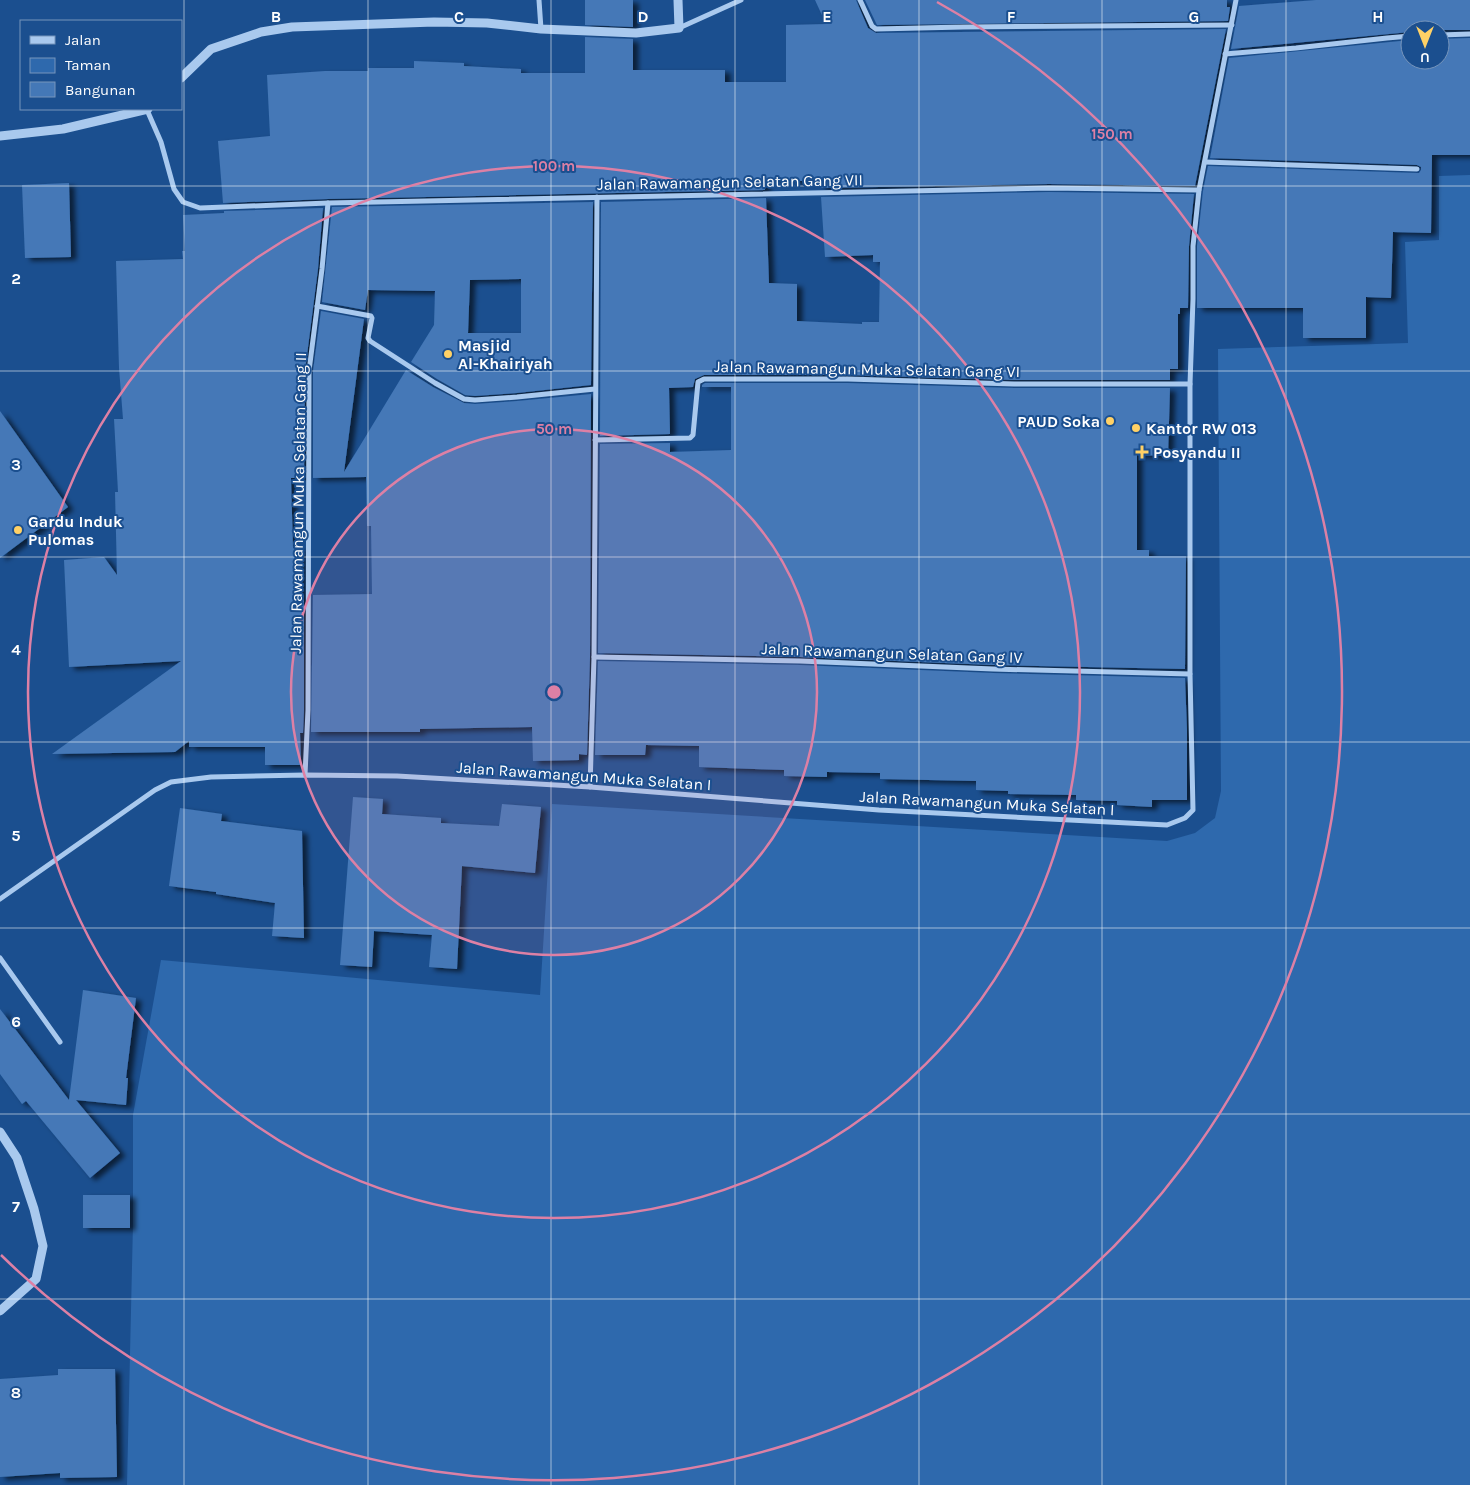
<svg xmlns="http://www.w3.org/2000/svg" width="1470" height="1485" viewBox="0 0 1470 1485" font-family="Karla,sans-serif">
<style>
.green{fill:#2e69ad}
.building{fill:#4478b7;fill-rule:evenodd;filter:url(#shadow)}
.lines{fill:none;stroke-linecap:round;stroke-linejoin:round}
.minor{stroke:#a9c9ee;stroke-width:5}
.tertiary{stroke:#a9c9ee;stroke-width:9}
.grid{fill:none;stroke:#fff;stroke-width:1;stroke-opacity:0.55}
.ring{fill:none;stroke:#dd80a5;stroke-width:2.5}
.poi-dot{fill:#ffd166;stroke:#1b4f8f;stroke-width:2}
.labels{text-anchor:middle;dominant-baseline:central;stroke-width:4;stroke-linejoin:round;paint-order:stroke}
.street-label{font-size:16px;fill:#fff;stroke:#1b4f8f}
.poi-label{font-size:16px;font-weight:bold;fill:#fff;stroke:#1b4f8f;text-anchor:start}
.grid-label{font-size:16px;text-anchor:middle;font-weight:bold;fill:#fff;stroke:#1b4f8f;stroke-width:4;stroke-linejoin:round;paint-order:stroke}
.centre{fill:#dd80a5;stroke:#1b4f8f;stroke-width:2.5}
.ring-label{font-size:15px;text-anchor:middle;font-weight:bold;fill:#dd80a5;stroke:#1b4f8f;stroke-width:4;stroke-linejoin:round;paint-order:stroke}
</style>
<defs>
<filter id="shadow"><feDropShadow dx="5.5" dy="3" stdDeviation="2.5" flood-color="#0009"/></filter>
</defs>
<rect width="100%" height="100%" fill="#1b4f8f"/>
<polygon class="green" points="1470,175 1470,1485 127,1485 133,1223 133,1115 161,960 540,995 552,804 1167,841 1195,833 1215,818 1221,791 1218,349 1408,343 1405,242 1439,240 1439,176"/>
<g class="building">
<polygon points="585,0 633,0 633,27 585,25"/>
<polygon points="815,0 856,0 868,28 876,33 1226,29 1195,186 1049,184 821,188 820,181 765,181 765,190 328,199 223,203 218,141 270,136 267,75 325,71 368,71 368,68 414,68 414,61 464,63 464,66 521,69 521,73 585,73 585,37 633,39 633,70 725,70 725,82 786,82 786,25 826,24"/>
<polygon points="865,0 1227,0 1227,7 1230,7 1228,21 877,25 876,23"/>
<polygon points="1316,0 1470,0 1470,30 1410,30 1410,32 1231,49 1239,6"/>
<polygon points="1470,38 1470,155 1432,155 1431,233 1393,232 1391,298 1366,297 1366,338 1303,338 1303,308 1197,308 1197,246 1203,191 1208,166 1417,173 1419,173 1421,170 1421,167 1417,165 1210,158 1229,58 1410,40 1410,60 1440,60 1440,39"/>
<polygon points="69,183 71,257 25,258 22,185"/>
<polygon points="1049,192 1194,194 1189,246 1188,308 1180,308 1180,314 1178,314 1178,369 1170,369 1170,380 1014,380 848,375 704,375 695,379 693,387 669,388 670,434 600,436 601,202 766,198 769,283 797,284 797,321 862,324 862,322 879,322 880,262 873,262 873,255 825,257 821,197"/>
<path d="M593,202L591,385L517,393L475,396L465,395L437,379L411,362L434,325L435,291L368,290L365,310L322,302L332,207ZM521,279V333H468L470,280Z"/>
<polygon points="323,208 318,269 305,371 304,478 291,478 293,548 300,547 302,595 304,595 304,710 303,733 300,733 301,765 265,765 265,747 189,747 189,741 175,752 52,754 181,661 69,667 64,560 104,557 117,575 115,492 118,492 114,419 123,419 119,368 116,261 183,259 182,251 185,251 183,215 224,213 224,211"/>
<polygon points="321,311 364,319 344,472 406,370 433,387 464,403 475,404 517,401 591,394 590,657 587,755 579,754 579,760 533,761 532,727 420,729 420,732 311,732 313,595 372,594 371,526 367,526 366,477 313,478 313,371"/>
<polygon points="705,383 848,383 1014,388 1170,388 1168,456 1137,455 1137,550 1149,550 1149,556 1186,556 1185,669 993,665 800,657 598,653 600,444 670,443 670,452 731,450 731,387 702,387 702,385"/>
<polygon points="0,411 68,507 0,558"/>
<polygon points="598,661 800,665 993,673 1185,678 1187,730 1187,800 1152,800 1152,807 1117,805 1117,801 1076,800 1076,795 1008,794 1008,791 976,790 976,781 880,779 880,773 827,772 827,777 784,776 784,770 699,767 699,746 646,745 645,755 595,755"/>
<polygon points="353,797 383,799 382,814 441,818 441,823 499,826 502,804 541,807 535,873 462,866 457,969 429,967 432,935 374,931 372,967 340,965"/>
<polygon points="180,808 222,814 221,821 302,831 304,938 272,936 275,903 216,894 216,892 169,886"/>
<polygon points="83,990 136,998 126,1078 128,1078 126,1105 76,1100 120,1153 90,1178 26,1101 22,1104 0,1074 0,1009 69,1100"/>
<rect x="83" y="1195" width="47" height="33"/>
<polygon points="58,1369 115,1369 117,1477 60,1478 60,1473 0,1477 0,1379 58,1375"/>
</g>
<g class="lines">
<g class="minor">
<polyline points="539,0 541,29"/>
<polyline points="860,0 872,26 876,29 963,27 1232,25"/>
<polyline points="679,28 741,0"/>
<polyline points="1440,35 1470,34"/>
<polyline points="1225,54 1296,48 1387,38 1410,36"/>
<polyline points="147,110 161,142 174,189 183,202 200,208 328,203 1049,188 1199,190"/>
<polyline points="1205,162 1417,169"/>
<polyline points="317,306 371,316 372,318 368,338 370,341 435,383 464,399 475,400 517,397 595,389"/>
<polyline points="595,440 690,438 693,435 698,382 704,379 848,379 1014,384 1190,384"/>
<polyline points="594,657 800,661 993,669 1190,674"/>
<polyline points="305,775 308,710 309,371 322,269 328,203"/>
<polyline points="590,787 594,657 597,197"/>
<polyline points="0,899 155,790 171,782 211,777 305,775 397,776 590,787 879,810 1167,825 1185,818 1193,810 1190,674 1190,384 1193,299 1193,246 1199,190 1236,0"/>
<polyline points="0,958 60,1042"/>
</g>
<g class="tertiary">
<polyline points="181,78 211,49 261,32 292,27 434,22 487,23 541,29 636,33 679,28 678,0"/>
<polyline points="0,136 63,129 148,109"/>
<polyline points="0,1132 17,1158 34,1209 43,1246 36,1279 0,1311"/>
</g>
</g>
<path class="grid" d="M184,0V1485M368,0V1485M551,0V1485M735,0V1485M919,0V1485M1102,0V1485M1286,0V1485M0,186H1470M0,371H1470M0,557H1470M0,742H1470M0,928H1470M0,1114H1470M0,1299H1470"/>
<circle cx="554" cy="692" r="263" fill="#dd80a5" fill-opacity=".12"/>
<g class="ring">
<circle cx="554" cy="692" r="263"/>
<circle cx="554" cy="692" r="526"/>
<path d="M937 2A789 789 0 1 1 1 1255"/>
</g>
<g class="poi-dot">
<circle cx="448" cy="354" r="5"/>
<circle cx="1110" cy="421" r="5"/>
<circle cx="1136" cy="428" r="5"/>
<path d="M1139.5 444.5h5v5h5v5h-5v5h-5v-5h-5v-5h5z"/>
<circle cx="18" cy="530" r="5"/>
</g>
<g class="labels">
<g class="street-label">
<text transform="translate(730 182) rotate(-1)">Jalan Rawamangun Selatan Gang VII</text>
<text transform="translate(867 369) rotate(1)">Jalan Rawamangun Muka Selatan Gang VI</text>
<text transform="translate(298 503) rotate(-89)">Jalan Rawamangun Muka Selatan Gang II</text>
<text transform="translate(892 653) rotate(2)">Jalan Rawamangun Selatan Gang IV</text>
<text transform="translate(584 776) rotate(4)">Jalan Rawamangun Muka Selatan I</text>
<text transform="translate(987 803) rotate(3)">Jalan Rawamangun Muka Selatan I</text>
</g>
<g class="poi-label">
<text x="458" y="345">Masjid<tspan x="458" dy="18">Al-Khairiyah</tspan></text>
<text x="1100" y="421" text-anchor="end">PAUD Soka</text>
<text x="1146" y="428">Kantor RW 013</text>
<text x="1153" y="452">Posyandu II</text>
<text x="28" y="521">Gardu Induk<tspan x="28" dy="18">Pulomas</tspan></text>
</g>
</g>
<g class="grid-label">
<text x="276" y="22">B</text>
<text x="459" y="22">C</text>
<text x="643" y="22">D</text>
<text x="827" y="22">E</text>
<text x="1011" y="22">F</text>
<text x="1194" y="22">G</text>
<text x="1378" y="22">H</text>
<text x="16" y="284">2</text>
<text x="16" y="470">3</text>
<text x="16" y="655">4</text>
<text x="16" y="841">5</text>
<text x="16" y="1027">6</text>
<text x="16" y="1212">7</text>
<text x="16" y="1398">8</text>
</g>
<circle cx="554" cy="692" r="8" class="centre"/>
<g class="ring-label">
<text x="1112" y="139">150 m</text>
<text x="554" y="171">100 m</text>
<text x="554" y="434">50 m</text>
</g>
<rect x="20" y="20" width="162" height="90" fill="#1b4f8f" stroke="#7695bc"/>
<rect x="30" y="36" width="25" height="8" fill="#a9c9ee" stroke="#7695bc"/>
<text x="65" y="45" font-size="15" fill="#ffffff">Jalan</text>
<rect x="30" y="58" width="25" height="15" fill="#2e69ad" stroke="#7695bc"/>
<text x="65" y="70" font-size="15" fill="#ffffff">Taman</text>
<rect x="30" y="82" width="25" height="15" fill="#4478b7" stroke="#7695bc"/>
<text x="65" y="95" font-size="15" fill="#ffffff">Bangunan</text>
<g transform="translate(1425 45) rotate(180)"><circle r="24" fill="#1b4f8f" stroke="#7695bc"/>
<path d="M0-4L9 19L0 12L-9 19Z" fill="#ffd166"/>
<text y="-8" font-size="14" font-weight="bold" text-anchor="middle" fill="#ffffff">U</text>
</g>
</svg>
